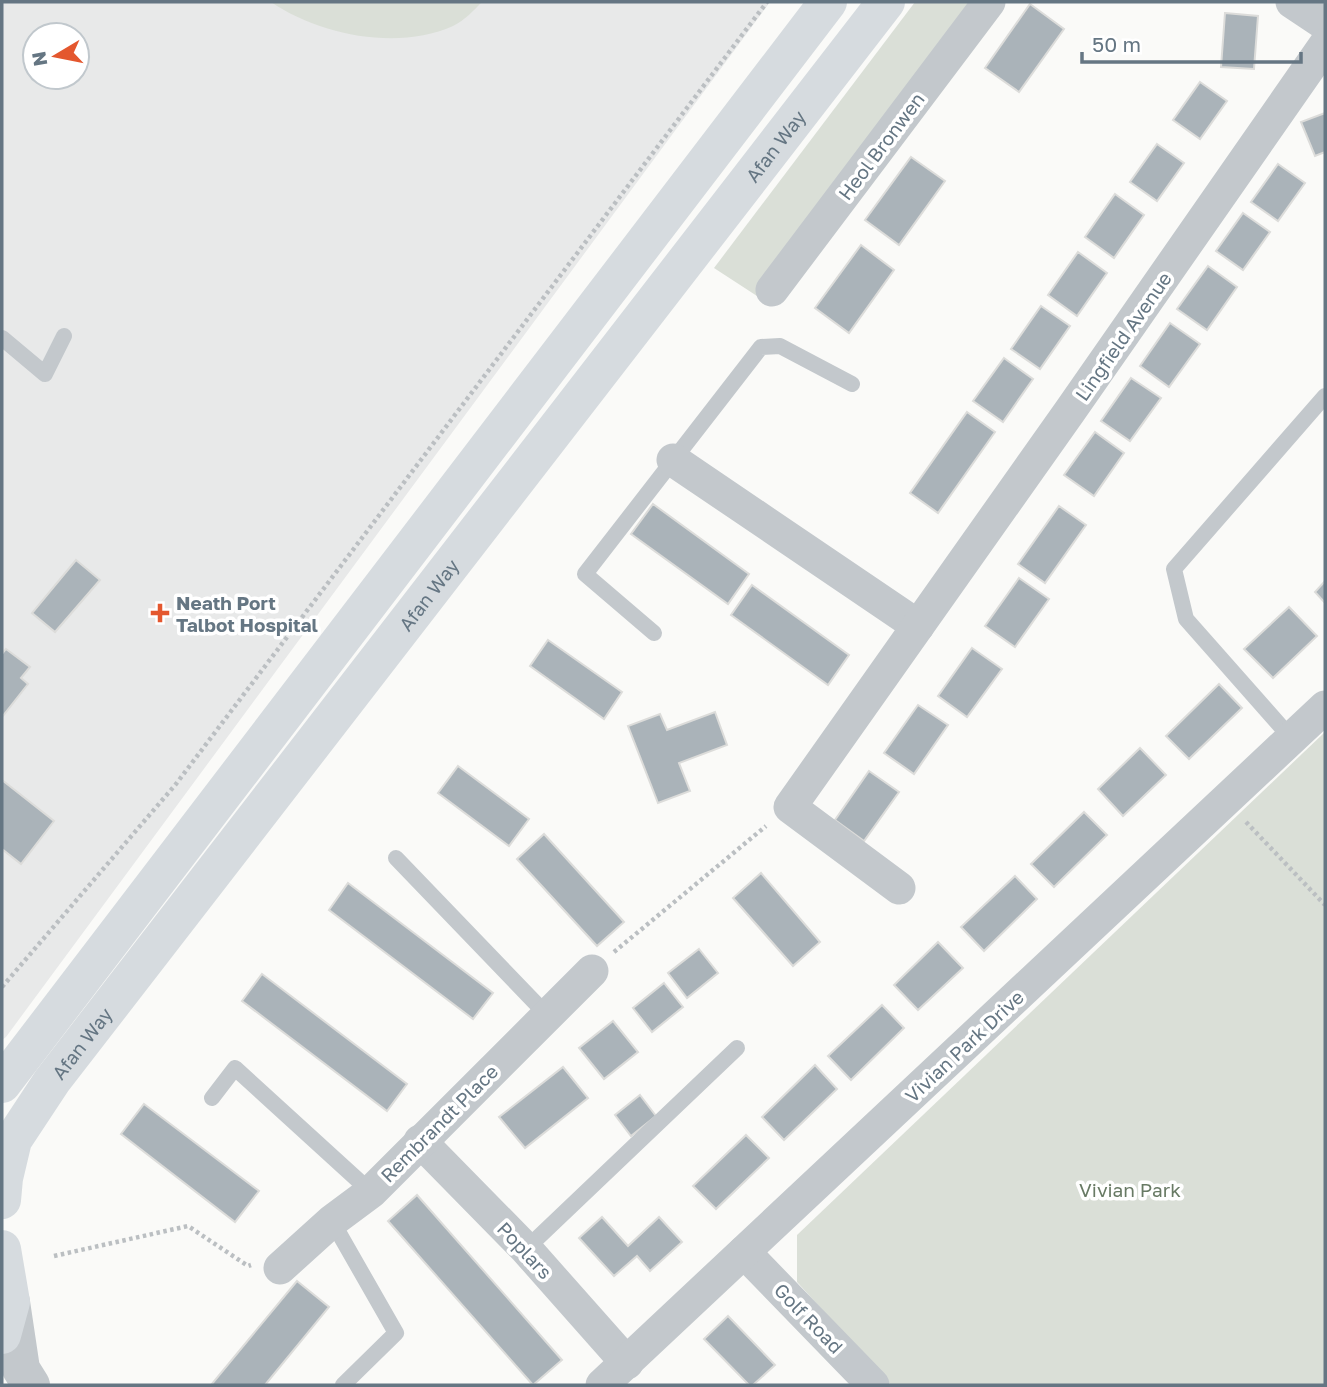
<svg xmlns="http://www.w3.org/2000/svg" width="1327" height="1387" viewBox="0 0 1327 1387" font-family="'Golos Text',sans-serif">
<style>
.built{fill:#e8e9e9;fill-rule:evenodd}
.green{fill:#dadfd7}
.building{fill:#aab3b9;stroke:#dcdcda;stroke-width:2}
.lines{fill:none;stroke-linecap:round;stroke-linejoin:round}
.path{stroke:#bbbfc2;stroke-width:4.5;stroke-dasharray:3.5 3.5;stroke-linecap:butt}
.service{stroke:#c3c8cc;stroke-width:16}
.minor{stroke:#c3c8cc;stroke-width:33}
.tertiary{stroke:#c3c8cc;stroke-width:38}
.primary{stroke:#d6dbdf;stroke-width:38}
.poi-dot{fill:#e4572e;stroke:#fff;stroke-width:2.5}
.labels{text-anchor:middle;dominant-baseline:central;stroke-width:7;stroke-linejoin:round;paint-order:stroke}
.street-label{font-size:19px;fill:#657683;stroke:#fff}
.poi-label{font-size:19px;font-weight:bold;fill:#657683;stroke:#fff;text-anchor:start}
.park-label{font-size:19px;fill:#687a64;stroke:#fff}
</style>
<rect width="100%" height="100%" fill="#fafaf8"/>
<path class="built" d="M2,2H770L6,1037L2,1040ZM35,35H77V77H35Z"/>
<g class="green">
<path d="M271,2H482C474,10 464,21 453,26C398,51 319,35 271,2Z"/>
<polygon points="915,2 982,2 757,296 714,268"/>
<polygon points="1325,732 1325,1385 891,1385 797,1282 797,1235"/>
</g>
<g class="building">
<polygon points="1030,4 1064,29 1019,92 985,68"/>
<polygon points="1225,13 1258,16 1254,69 1221,67"/>
<polygon points="1200,82 1227,101 1200,139 1173,120"/>
<polygon points="1325,113 1325,152 1315,156 1301,122"/>
<polygon points="1157,144 1184,163 1157,201 1130,182"/>
<polygon points="911,157 945,181 899,245 865,220"/>
<polygon points="1278,164 1305,183 1278,221 1251,202"/>
<polygon points="1115,194 1144,215 1114,258 1085,237"/>
<polygon points="1243,213 1270,232 1243,270 1216,251"/>
<polygon points="861,245 894,270 849,333 815,308"/>
<polygon points="1078,252 1107,273 1077,316 1048,295"/>
<polygon points="1208,266 1237,287 1207,330 1177,309"/>
<polygon points="1041,306 1070,326 1040,369 1011,349"/>
<polygon points="1170,323 1200,344 1169,387 1140,366"/>
<polygon points="1004,358 1033,379 1003,422 973,401"/>
<polygon points="1131,378 1161,398 1130,441 1101,421"/>
<polygon points="967,412 995,432 938,513 910,493"/>
<polygon points="1095,432 1124,453 1094,496 1064,475"/>
<polygon points="653,504 749,574 728,604 631,534"/>
<polygon points="1059,506 1086,525 1045,583 1018,564"/>
<polygon points="76,560 100,580 55,632 32,613"/>
<polygon points="1019,578 1049,599 1015,647 985,626"/>
<polygon points="1325,581 1325,603 1315,592"/>
<polygon points="752,585 849,655 828,685 731,615"/>
<polygon points="1289,607 1317,636 1273,678 1244,649"/>
<polygon points="548,640 622,692 604,719 530,666"/>
<polygon points="972,648 1002,669 967,717 938,696"/>
<polygon points="6,649 30,667 21,678 28,684 2,717 2,654"/>
<polygon points="1219,684 1242,708 1189,759 1166,736"/>
<polygon points="918,705 948,725 914,774 884,753"/>
<polygon points="715,712 727,745 679,763 690,791 658,803 628,726 660,714 667,730"/>
<polygon points="1140,748 1166,775 1123,816 1098,789"/>
<polygon points="458,766 529,819 509,846 438,793"/>
<polygon points="869,771 899,792 864,841 835,820"/>
<polygon points="2,780 54,821 21,864 2,849"/>
<polygon points="1084,812 1107,835 1054,887 1031,864"/>
<polygon points="544,834 624,922 597,946 517,859"/>
<polygon points="761,873 820,942 793,966 733,898"/>
<polygon points="1015,876 1037,899 984,951 961,927"/>
<polygon points="348,883 493,993 473,1019 329,910"/>
<polygon points="938,942 963,968 918,1010 894,985"/>
<polygon points="699,949 718,973 687,998 668,973"/>
<polygon points="262,974 407,1084 387,1111 242,1001"/>
<polygon points="664,983 683,1007 652,1032 633,1008"/>
<polygon points="882,1005 904,1028 851,1080 828,1056"/>
<polygon points="613,1021 638,1052 604,1079 579,1048"/>
<polygon points="815,1065 837,1089 784,1140 762,1117"/>
<polygon points="563,1067 588,1098 525,1148 499,1117"/>
<polygon points="640,1095 656,1116 631,1136 615,1115"/>
<polygon points="144,1104 259,1191 235,1222 121,1134"/>
<polygon points="746,1135 769,1158 716,1209 693,1186"/>
<polygon points="417,1195 562,1360 533,1385 388,1221"/>
<polygon points="602,1217 628,1246 659,1217 682,1242 650,1271 637,1256 614,1276 579,1238"/>
<polygon points="297,1281 329,1307 265,1385 211,1385"/>
<polygon points="728,1316 775,1365 753,1385 749,1385 704,1339"/>
</g>
<g class="lines">
<g class="path">
<polyline points="1246,822 1325,905"/>
<polyline points="614,952 766,826"/>
<polyline points="2,987 176,784 767,2"/>
<polyline points="54,1256 188,1226 248,1266 251,1265"/>
</g>
<g class="service">
<polyline points="2,338 45,374 64,336"/>
<polyline points="654,633 585,574 761,347 780,346 852,384"/>
<polyline points="1292,739 1186,619 1174,569 1325,396"/>
<polyline points="396,858 547,1015"/>
<polyline points="212,1098 235,1068 371,1192"/>
<polyline points="332,1221 396,1333 343,1385"/>
<polyline points="526,1249 737,1048"/>
</g>
<g class="minor">
<polyline points="1292,2 1325,24"/>
<polyline points="772,290 989,2"/>
<polyline points="673,460 918,626"/>
<polyline points="899,888 790,807 1070,411 1325,45"/>
<polyline points="420,1141 526,1249 627,1363"/>
<polyline points="744,1252 873,1385"/>
<polyline points="280,1268 332,1221 371,1192 592,971"/>
<polyline points="602,1385 1325,707"/>
</g>
<polyline class="tertiary" points="11,1302 21,1369 31,1385"/>
<g class="primary">
<polyline points="2,1084 828,2"/>
<path id="s1" d="M2,1200L4,1178L13,1140L52,1081L886,2"/>
<polyline points="2,1249 11,1302 2,1335"/>
</g>
</g>
<path class="poi-dot" d="M156.5 602.5h7v7h7v7h-7v7h-7v-7h-7v-7h7z"/>
<g class="labels">
<g class="street-label">
<text stroke="none"><textPath href="#s1" startOffset="1314">Afan Way</textPath></text>
<text transform="translate(881 146) rotate(-53)">Heol Bronwen</text>
<text transform="translate(1123 336) rotate(-55)">Lingfield Avenue</text>
<text stroke="none"><textPath href="#s1" startOffset="747">Afan Way</textPath></text>
<text stroke="none"><textPath href="#s1" startOffset="180">Afan Way</textPath></text>
<text transform="translate(964 1046) rotate(-43)">Vivian Park Drive</text>
<text transform="translate(439 1123) rotate(-45)">Rembrandt Place</text>
<text transform="translate(525 1250) rotate(47)">Poplars</text>
<text transform="translate(809 1318) rotate(46)">Golf Road</text>
</g>
<g class="poi-label">
<text x="176" y="602">Neath Port<tspan x="176" dy="22">Talbot Hospital</tspan></text>
</g>
<g class="park-label">
<text x="1130" y="1189">Vivian Park</text>
</g>
</g>
<rect width="1327" height="1387" fill="none" stroke="#657683" stroke-width="7"/>
<g transform="translate(56 56) rotate(260)"><circle r="33" fill="#ffffff" stroke="#c1c8cd" stroke-width="2"/>
<path d="M0-5L12 26L0 18L-12 26Z" fill="#e4572e"/>
<text y="-10" font-size="19" font-weight="bold" text-anchor="middle" fill="#657683">N</text>
</g>
<path d="M1082 52v10h219v-10" fill="none" stroke="#657683" stroke-width="3.5"/>
<text x="1092" y="52" font-size="21" fill="#657683" stroke="#ffffff" stroke-width="5" paint-order="stroke">50 m</text>
</svg>
